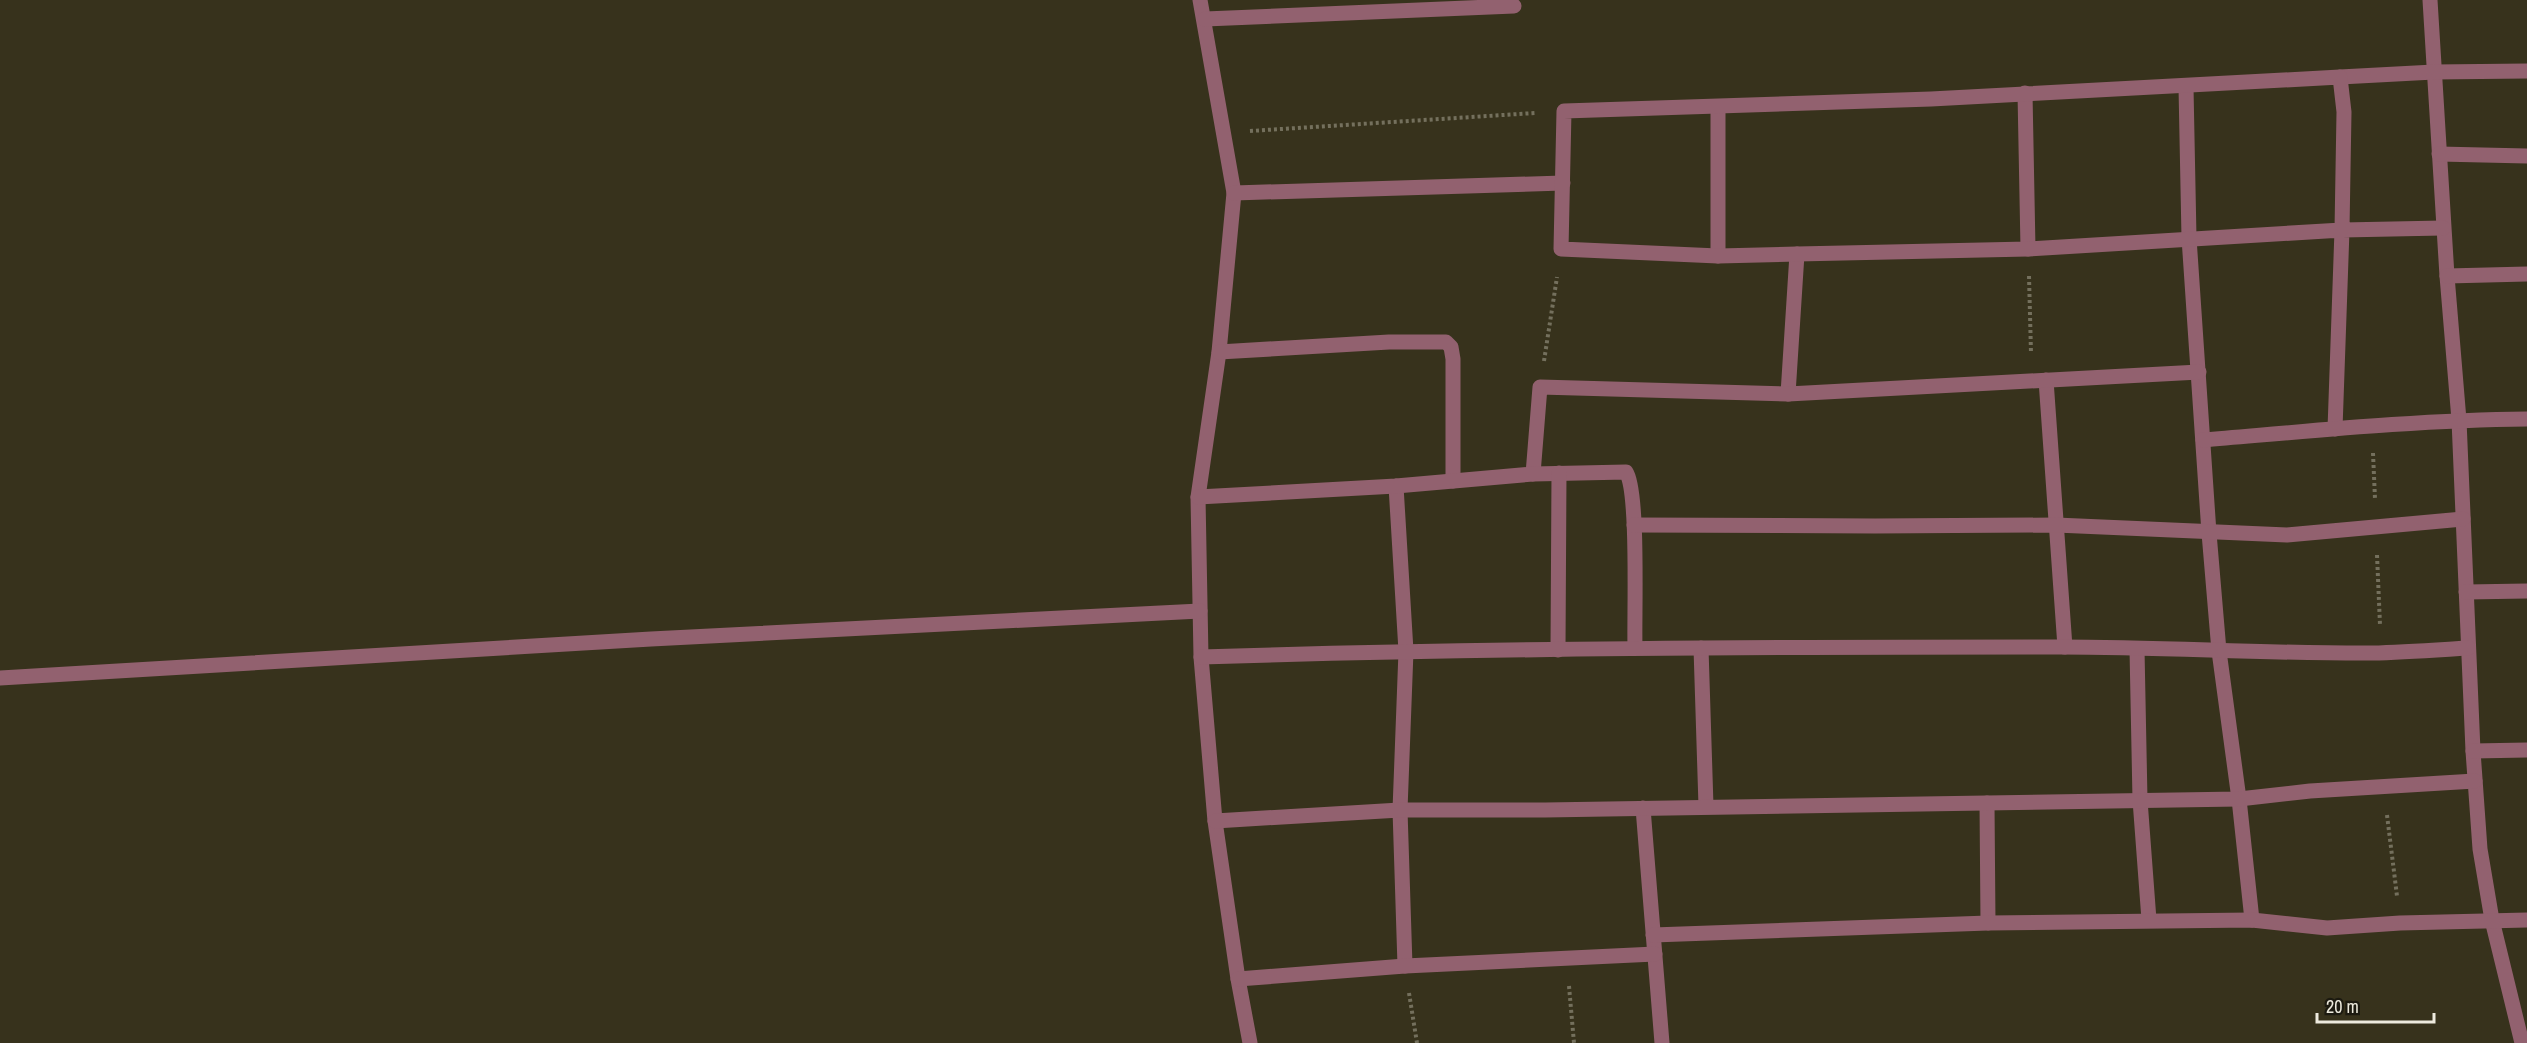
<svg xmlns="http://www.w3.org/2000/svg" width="2527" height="1043" viewBox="0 0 2527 1043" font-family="'Archivo Narrow',sans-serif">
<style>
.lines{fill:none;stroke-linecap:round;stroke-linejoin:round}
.path{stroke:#74705d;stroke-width:4;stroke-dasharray:3 3;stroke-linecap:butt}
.street{stroke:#92616f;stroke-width:15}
</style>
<rect width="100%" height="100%" fill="#37321c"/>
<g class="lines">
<g class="path">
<polyline points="1250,131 1535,113"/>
<polyline points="2029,276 2031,353"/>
<polyline points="1544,361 1557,277"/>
<polyline points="2373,453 2375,499"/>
<polyline points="2377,555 2380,625"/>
<polyline points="2387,815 2397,896"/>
<polyline points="1569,986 1574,1043"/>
<polyline points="1409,993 1417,1043"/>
</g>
<g class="street">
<polyline points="1200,0 1234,193 1219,352 1198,497 1201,657 1215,821 1238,979 1250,1043"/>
<polyline points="2430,0 2447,276 2459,420 2473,751 2480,849 2492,920 2522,1043"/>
<polyline points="1205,19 1514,6"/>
<polyline points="2340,77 2434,72 2527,71"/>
<polyline points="2186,87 2189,238 2209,533 2219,651 2239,799 2252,920"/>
<polyline points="2025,93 2028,249"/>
<polyline points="1718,107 1718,256"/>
<polyline points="2439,154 2527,156"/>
<polyline points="1234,193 1563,183"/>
<polyline points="2447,276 2527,274"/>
<polyline points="1219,352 1389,342 1446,342 1451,347 1453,359 1453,481"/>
<polyline points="2046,380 2065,647"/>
<polyline points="1788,394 1797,254"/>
<polyline points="2335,429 2342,230 2344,112 2340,77 1931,99 1564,111 1561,249 1718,256 1797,254 2028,249 2342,230 2443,228"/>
<path d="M2203,440C2311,431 2419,420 2527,419"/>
<polyline points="1533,474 1540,387 1788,394 2199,372"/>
<polyline points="1396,486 1406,651 1400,810 1405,966"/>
<path d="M1198,497L1396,486L1533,474L1626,472C1639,491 1634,617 1635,648"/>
<polyline points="1634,525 1875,526 2056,525 2287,535 2463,519"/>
<polyline points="2466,592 2527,591"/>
<polyline points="1701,648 1706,806"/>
<polyline points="2137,649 2140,800 2149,920"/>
<polyline points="1558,650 1559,473"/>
<path d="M1201,657C1487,648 1774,647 2061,647C2167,647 2273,654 2379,653C2409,652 2438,650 2468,648"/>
<polyline points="0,678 651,639 1200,611"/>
<polyline points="2473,751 2527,750"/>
<polyline points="1987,803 1988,923"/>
<polyline points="1643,808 1662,1043"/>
<polyline points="1215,821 1400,810 1545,810 2239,799 2310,791 2475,781"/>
<polyline points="1653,935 1988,923 2252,920 2327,928 2400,923 2527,920"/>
<polyline points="1238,979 1405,966 1655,954"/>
</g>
</g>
<path d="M2317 1013v9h117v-9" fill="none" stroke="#edeadd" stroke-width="3"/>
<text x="2326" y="1013" font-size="18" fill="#edeadd" stroke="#1c1a10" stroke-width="4.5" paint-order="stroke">20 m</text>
</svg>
